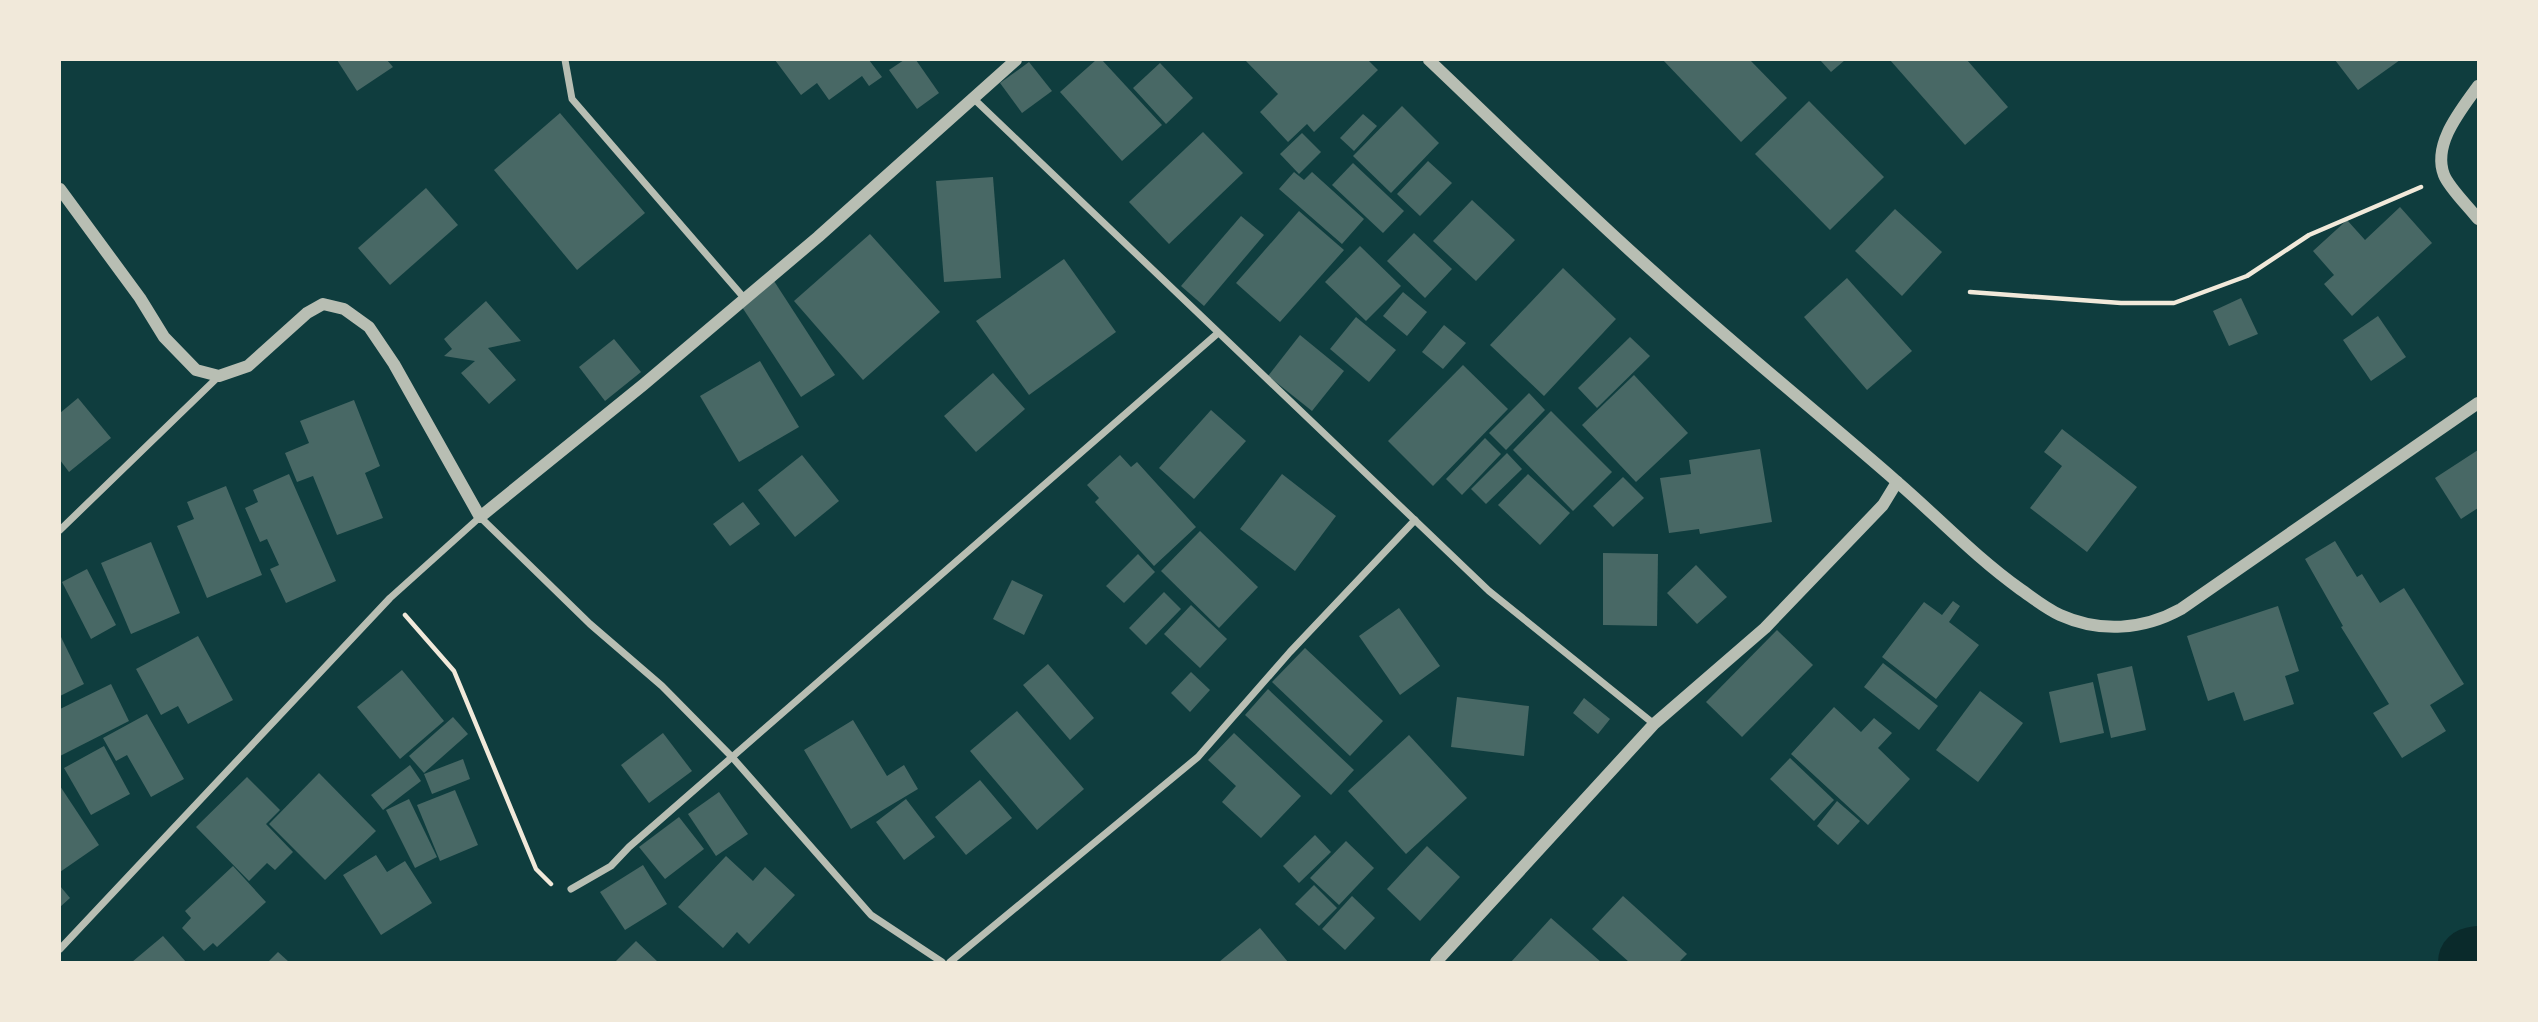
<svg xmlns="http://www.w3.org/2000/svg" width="2538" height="1022" viewBox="0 0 2538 1022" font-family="Commissioner,sans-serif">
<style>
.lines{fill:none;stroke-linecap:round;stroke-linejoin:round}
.river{stroke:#0a2a2b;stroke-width:70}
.building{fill:#486865}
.path{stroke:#f1e9da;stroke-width:4.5}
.minor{stroke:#b8beb3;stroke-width:7}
.tertiary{stroke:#b8beb3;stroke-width:12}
</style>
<rect width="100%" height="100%" fill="#0f3d3e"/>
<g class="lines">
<polyline class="river" points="2473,962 2478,961"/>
</g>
<g class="building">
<polygon points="337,60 387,60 393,67 357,91"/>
<polygon points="775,60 869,60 882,77 869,86 862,76 829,100 817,83 801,95"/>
<polygon points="904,60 916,60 939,93 917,109 889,70"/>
<polygon points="1096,60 1102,60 1162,125 1122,161 1060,92"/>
<polygon points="1245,60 1368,60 1378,70 1314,132 1307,124 1288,142 1260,112 1278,94"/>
<polygon points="1663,60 1750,60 1787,98 1741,142"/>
<polygon points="1820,60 1845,60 1831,72"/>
<polygon points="1890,60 1967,60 2008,107 1965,145"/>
<polygon points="2335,60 2400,60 2358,90"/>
<polygon points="1029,62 1052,91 1022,113 1000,83"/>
<polygon points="1160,63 1193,98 1166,124 1133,88"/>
<polygon points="1809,101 1884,177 1830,230 1755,154"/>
<polygon points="1402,106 1439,143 1391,193 1353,156"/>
<polygon points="560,113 645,213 577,270 494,170"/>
<polygon points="1363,114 1377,126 1354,151 1340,138"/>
<polygon points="1203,132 1243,173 1169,244 1129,202"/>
<polygon points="1302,133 1321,152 1299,174 1280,154"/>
<polygon points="1428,161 1452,183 1420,216 1397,194"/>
<polygon points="1353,163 1404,211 1383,233 1332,185"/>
<polygon points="1294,172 1304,180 1312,172 1364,219 1342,244 1279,189"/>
<polygon points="993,177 1001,278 944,282 936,181"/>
<polygon points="426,188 458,225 390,285 358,248"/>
<polygon points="1472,200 1515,240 1476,281 1433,241"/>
<polygon points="2400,207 2432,243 2352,316 2324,284 2334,275 2313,251 2347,220 2365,240"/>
<polygon points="1895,209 1942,252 1902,296 1855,251"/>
<polygon points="1299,211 1344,250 1280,322 1236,283"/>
<polygon points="1241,216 1264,235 1204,306 1181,286"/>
<polygon points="1414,233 1452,269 1425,298 1387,261"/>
<polygon points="870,234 940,312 863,380 794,301"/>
<polygon points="1360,246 1401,286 1366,321 1325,282"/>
<polygon points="1064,259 1116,332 1029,395 976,321"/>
<polygon points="1563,268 1616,319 1544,396 1490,345"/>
<polygon points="1847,278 1912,351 1867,390 1804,317"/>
<polygon points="774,281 835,375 801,397 740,304"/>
<polygon points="1403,292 1427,312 1407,336 1383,316"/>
<polygon points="2241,298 2258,334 2229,346 2213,311"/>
<polygon points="486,301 521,341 488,348 516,380 489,404 461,373 475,361 444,356 452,349 444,339"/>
<polygon points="2378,316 2406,357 2371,381 2343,340"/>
<polygon points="1356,317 1396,350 1369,382 1330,349"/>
<polygon points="1444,325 1466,343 1443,369 1422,352"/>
<polygon points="1300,335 1344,371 1312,411 1268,376"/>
<polygon points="1630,337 1650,356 1597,408 1578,388"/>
<polygon points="614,339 641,372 605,401 579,367"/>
<polygon points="760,361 799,427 739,462 700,396"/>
<polygon points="1463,365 1508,409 1433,486 1388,441"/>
<polygon points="993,373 1025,409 976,452 944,416"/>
<polygon points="1634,375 1688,433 1636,482 1582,425"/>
<polygon points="1529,393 1545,410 1506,450 1489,433"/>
<polygon points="78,398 111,438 69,472 60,460 60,413"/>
<polygon points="354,400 380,466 365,473 383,518 337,535 313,476 297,482 285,453 309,443 300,421"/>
<polygon points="1211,410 1246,441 1194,499 1159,468"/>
<polygon points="1551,411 1612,472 1573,511 1513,450"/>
<polygon points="2062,429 2137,487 2087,552 2030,508 2062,466 2044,452"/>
<polygon points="1485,438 1501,454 1462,495 1446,479"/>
<polygon points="1760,449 1772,522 1700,534 1699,529 1669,533 1660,478 1691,474 1689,460"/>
<polygon points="2478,450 2478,508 2461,519 2435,478"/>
<polygon points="1507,453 1522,469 1486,504 1471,489"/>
<polygon points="802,455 839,501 795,537 758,490"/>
<polygon points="1120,455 1131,467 1137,462 1196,527 1154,566 1095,502 1099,498 1087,485"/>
<polygon points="289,474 336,581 286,603 270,569 279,565 267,539 260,542 245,508 258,502 253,490"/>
<polygon points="1282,474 1336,516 1295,571 1240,529"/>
<polygon points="1528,474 1570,513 1540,545 1498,505"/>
<polygon points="1623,477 1644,498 1613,527 1593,506"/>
<polygon points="226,486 262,575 207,598 177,526 194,519 187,502"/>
<polygon points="743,502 760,524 730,546 713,524"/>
<polygon points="1200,531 1258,587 1219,628 1161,571"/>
<polygon points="2335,541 2357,577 2362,574 2380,603 2404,588 2464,684 2430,705 2446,731 2402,758 2373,713 2389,704 2341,627 2343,626 2305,559"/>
<polygon points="151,542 180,613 131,634 101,563"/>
<polygon points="1603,553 1658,554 1657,626 1603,625"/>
<polygon points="1138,554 1155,572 1124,603 1106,586"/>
<polygon points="1696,565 1727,597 1697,624 1667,593"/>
<polygon points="87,569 116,625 91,639 62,582"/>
<polygon points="1012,580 1043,595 1024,635 993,619"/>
<polygon points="1164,592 1181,609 1146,645 1129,628"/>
<polygon points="1953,601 1960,606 1949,622 1979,645 1936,699 1882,657 1924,602 1942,615"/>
<polygon points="1191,605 1227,639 1200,668 1164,634"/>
<polygon points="2278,606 2299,671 2285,676 2294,704 2244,721 2234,692 2208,701 2187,636"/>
<polygon points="1399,608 1440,666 1400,695 1359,636"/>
<polygon points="1777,630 1813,665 1742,737 1706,702"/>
<polygon points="60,635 84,684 60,696"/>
<polygon points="198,636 233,700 188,724 178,706 161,715 136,669"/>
<polygon points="1305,648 1383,721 1350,756 1272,682"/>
<polygon points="1883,663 1938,706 1919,730 1864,687"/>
<polygon points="1048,664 1094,718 1070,740 1023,685"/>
<polygon points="2132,666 2146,730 2111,738 2097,674"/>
<polygon points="402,670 444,721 400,759 357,707"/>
<polygon points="1191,672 1210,690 1190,712 1171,693"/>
<polygon points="2093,682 2104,733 2060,743 2049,692"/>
<polygon points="111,684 129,721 60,756 60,709"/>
<polygon points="1268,689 1354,770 1331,795 1245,715"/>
<polygon points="1980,691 2023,723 1978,782 1936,750"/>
<polygon points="1457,697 1529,706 1524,756 1451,747"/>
<polygon points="1584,698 1610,719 1598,734 1573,713"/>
<polygon points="1834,707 1861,732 1874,718 1892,733 1878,748 1910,779 1868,825 1791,754"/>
<polygon points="1017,711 1084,789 1037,830 970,751"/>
<polygon points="147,714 184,779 151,797 127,755 116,761 103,738"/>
<polygon points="453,717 468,734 424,773 409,756"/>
<polygon points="853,720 887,776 904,765 918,789 851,829 804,750"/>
<polygon points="663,733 692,771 649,803 621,765"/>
<polygon points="1234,733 1301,796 1261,838 1222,802 1236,786 1208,760"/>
<polygon points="1409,735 1467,798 1406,854 1348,791"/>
<polygon points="104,746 130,794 91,815 64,768"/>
<polygon points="1790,758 1834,800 1814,821 1770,779"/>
<polygon points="463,759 470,779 432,794 424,774"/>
<polygon points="410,765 421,781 383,810 371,795"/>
<polygon points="319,773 376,831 325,880 269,824"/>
<polygon points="247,777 280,810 266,824 293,852 275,870 267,863 249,881 196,827"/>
<polygon points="980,780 1012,818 966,855 935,817"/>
<polygon points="60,786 99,845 60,872"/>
<polygon points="455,790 478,845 440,861 417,805"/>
<polygon points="719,792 748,834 716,856 688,814"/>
<polygon points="409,799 437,857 415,868 386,810"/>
<polygon points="906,799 935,837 904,860 876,822"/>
<polygon points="1837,801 1860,821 1838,845 1817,826"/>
<polygon points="679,817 704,849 665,879 639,847"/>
<polygon points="1315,835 1331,852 1299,883 1283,866"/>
<polygon points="1346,841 1374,868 1339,905 1310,878"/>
<polygon points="1427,846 1460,877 1420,921 1387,889"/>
<polygon points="376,855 387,872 405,861 432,903 381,935 343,875"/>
<polygon points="726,856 753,881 765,867 795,895 749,944 737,932 723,948 678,907"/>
<polygon points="643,865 667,904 625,930 600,892"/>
<polygon points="233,866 266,902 217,947 213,943 204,951 182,928 191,918 185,911"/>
<polygon points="1314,885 1337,908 1319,926 1295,904"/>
<polygon points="60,886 70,898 60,907"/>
<polygon points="1352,896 1375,918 1345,950 1322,929"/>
<polygon points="1623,896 1687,954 1679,962 1629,962 1592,929"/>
<polygon points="1551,918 1601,962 1511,962"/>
<polygon points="1260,928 1288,962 1219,962"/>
<polygon points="163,936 186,962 132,962"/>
<polygon points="636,941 658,962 615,962"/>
<polygon points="278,952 289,962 268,962"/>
</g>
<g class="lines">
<g class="path">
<polyline points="1970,292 2121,303 2174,303 2247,276 2309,235 2421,187"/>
<polyline points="405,615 454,671 536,869 551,884"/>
</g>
<g class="minor">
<polyline points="565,60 572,99 745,299"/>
<polyline points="973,98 1489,591 1654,724"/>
<polyline points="60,530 219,376"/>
<polyline points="571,889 611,866 629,847 1218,333"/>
<polyline points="60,949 390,598 480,517 590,624 662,686 732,757 871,915 942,962"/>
<polyline points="950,962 1198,757 1290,652 1415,520"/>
</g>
<g class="tertiary">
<path d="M1429,60C1504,131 1578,205 1656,274C1734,345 1817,412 1896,481C1939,518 1974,556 2020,589C2033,598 2045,608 2060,615C2100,633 2143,630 2181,609L2478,403"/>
<path d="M2478,86C2461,110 2432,144 2444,175C2449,188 2469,207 2478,219"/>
<polyline points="60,189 140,298 164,337 196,370 219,376 248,366 307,313 323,304 344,309 369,327 394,364 480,517 643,385 818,237 1016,60"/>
<polyline points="1436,962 1654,724 1765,628 1883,505 1897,482"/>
</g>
</g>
<rect width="2538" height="1022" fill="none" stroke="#f1e9da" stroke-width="122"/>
</svg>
